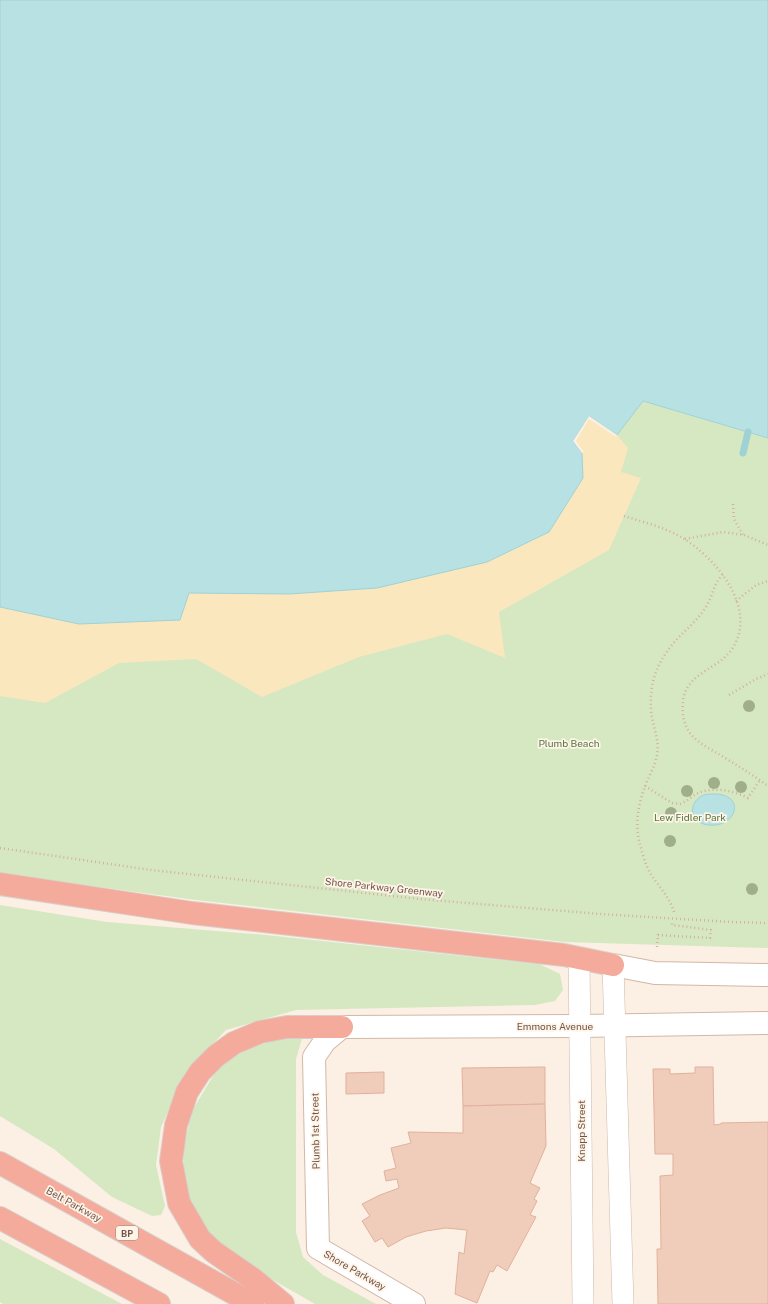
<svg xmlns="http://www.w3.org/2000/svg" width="768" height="1304" viewBox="0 0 768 1304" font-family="'Public Sans',sans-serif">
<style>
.green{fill:#d5e8c2}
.sand{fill:#fae7be}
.water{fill:#b8e1e4;stroke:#9fd2d5}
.pier{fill:#fbf0e3}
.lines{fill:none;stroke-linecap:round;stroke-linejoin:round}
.stream{stroke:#9fd2d5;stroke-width:7}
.building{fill:#f0ccbb;stroke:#e2b19c}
.minor-casing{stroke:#ceb9ad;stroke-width:22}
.secondary-casing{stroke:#d1b8aa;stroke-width:24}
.motorway-casing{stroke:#d8cfcc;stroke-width:24}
.path{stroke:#d4af9f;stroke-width:2.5;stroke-dasharray:1 3;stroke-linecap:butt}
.minor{stroke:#fff;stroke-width:21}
.secondary{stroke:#fff;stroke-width:22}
.motorway{stroke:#f4ab9b;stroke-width:22}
.tree{fill:#a0ae8a}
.labels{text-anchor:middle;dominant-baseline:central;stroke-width:3.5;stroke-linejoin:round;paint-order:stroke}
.shield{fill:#fef4e8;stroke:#9c8579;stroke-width:1}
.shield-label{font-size:9px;font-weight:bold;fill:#72554a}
.park-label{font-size:10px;fill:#567842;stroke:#fef4e8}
.street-label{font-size:10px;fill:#72554a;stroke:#fef4e8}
</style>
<rect width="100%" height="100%" fill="#fbf0e3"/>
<g class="green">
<polygon points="0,243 589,416 617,435 643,401 768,438 768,948 565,942 196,900 0,874"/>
<polygon points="0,905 107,922 266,935 539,964 560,974 563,990 555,1001 535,1005 296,1010 226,1030 185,1073 161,1127 156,1165 165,1206 161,1215 152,1216 112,1197 54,1149 0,1116"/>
<polygon points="303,1035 296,1059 296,1232 303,1257 323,1275 376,1304 315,1304 245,1264 211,1237 185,1192 183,1152 192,1111 219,1066 262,1040"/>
<polygon points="0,1239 122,1304 3,1304 0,1302"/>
</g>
<polygon class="sand" points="589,416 617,435 628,448 621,472 641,478 609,550 499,612 505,658 447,634 359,657 262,697 196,659 119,663 45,703 0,696 0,607 79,624 189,593 289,594 377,588 487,562 573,441"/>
<g class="water">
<polygon points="0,0 768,0 768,438 643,401 617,435 589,416 573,441 582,453 583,478 549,532 487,562 377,588 289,594 189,593 180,620 79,624 0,607"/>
<path d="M715,794C747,795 736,828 709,825C693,824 686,807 700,797C704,794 710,794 715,794Z"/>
</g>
<polygon class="pier" points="589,416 617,435 616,437 589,419 576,441 584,452 582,453 573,441"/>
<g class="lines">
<polyline class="stream" points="743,453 748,432"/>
</g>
<g class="building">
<polygon points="545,1067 545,1104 463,1106 462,1068"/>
<polygon points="695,1067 713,1067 714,1125 721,1124 721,1123 768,1122 768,1304 658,1304 657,1249 661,1249 660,1176 673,1175 673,1154 655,1154 653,1069 670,1069 670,1074 695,1073"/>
<polygon points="384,1072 384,1093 346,1094 346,1073"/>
<polygon points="545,1104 546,1146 530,1183 540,1188 534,1199 537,1201 530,1215 536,1217 507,1271 497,1265 493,1272 490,1271 477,1303 455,1294 459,1252 464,1254 467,1230 446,1228 426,1231 406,1237 388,1247 382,1238 375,1242 362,1221 370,1216 362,1204 380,1195 399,1188 397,1179 386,1181 384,1171 396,1168 391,1148 411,1143 408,1132 463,1133 463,1106"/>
</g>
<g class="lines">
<g class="minor-casing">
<g id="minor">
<polyline points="579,958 583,1304"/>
<polyline points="613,965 623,1304"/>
</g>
</g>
<g class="secondary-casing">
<g id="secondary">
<polyline points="613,965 655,973 768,975"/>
<polyline points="414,1304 318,1248 314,1057 325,1041 342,1027 580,1026 768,1023"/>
</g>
</g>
<g class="motorway-casing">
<g id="motorway">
<polyline points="0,884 192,913 564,955 613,965"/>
<polyline points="0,1163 253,1304"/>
<polyline points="0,1218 159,1304"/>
<polyline points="283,1304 253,1279 214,1252 200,1239 179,1203 171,1161 176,1125 187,1092 200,1072 216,1056 234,1043 260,1032 287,1027 342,1027"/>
</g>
</g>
<g class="path">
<polyline points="733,504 734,519 743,535"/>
<path d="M624,516C643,522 664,527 681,537C715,557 759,608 732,649C718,670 685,673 683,702C682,710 683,719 686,726C692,741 709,748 722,756C738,766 753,775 768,786"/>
<polyline points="685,539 723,532 744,535 768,545"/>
<polyline points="736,601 756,585 768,581"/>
<polyline points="729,695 756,679 768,674"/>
<path d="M645,786L672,803L680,804C686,802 691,797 696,794C713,786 732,790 748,798L760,780"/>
<polyline points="0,848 151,870 420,899 600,914 731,922 768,923"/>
<path d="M674,912C670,899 662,890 654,879C646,868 642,853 639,840C635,822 639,802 645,786C649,776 655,766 657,755C660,740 652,725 651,710C649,679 659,658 680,636C687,629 695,622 701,614C704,610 707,606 709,601C714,592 714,582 723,575"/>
<polyline points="657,947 658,935 710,938 711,930 672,925 672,922"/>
</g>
<use href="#minor" class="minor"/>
<use href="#secondary" class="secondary"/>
<use href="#motorway" class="motorway"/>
</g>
<g class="tree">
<circle cx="749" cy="706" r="6"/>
<circle cx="714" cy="783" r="6"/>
<circle cx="741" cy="787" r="6"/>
<circle cx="687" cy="791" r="6"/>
<circle cx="671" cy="813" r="6"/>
<circle cx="670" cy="841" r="6"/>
<circle cx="752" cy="889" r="6"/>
</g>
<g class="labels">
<rect class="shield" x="116" y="1226" width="22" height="14" rx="3"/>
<g class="shield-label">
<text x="127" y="1233">BP</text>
</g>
<g class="park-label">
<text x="569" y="743">Plumb Beach</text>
<text x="690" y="817">Lew Fidler Park</text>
</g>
<g class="street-label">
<text transform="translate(384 887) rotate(6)">Shore Parkway Greenway</text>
<text x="555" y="1026">Emmons Avenue</text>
<text transform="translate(315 1131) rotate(-91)">Plumb 1st Street</text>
<text transform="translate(581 1131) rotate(-90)">Knapp Street</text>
<text transform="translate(74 1204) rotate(29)">Belt Parkway</text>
<text transform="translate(355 1270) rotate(30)">Shore Parkway</text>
</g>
</g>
</svg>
